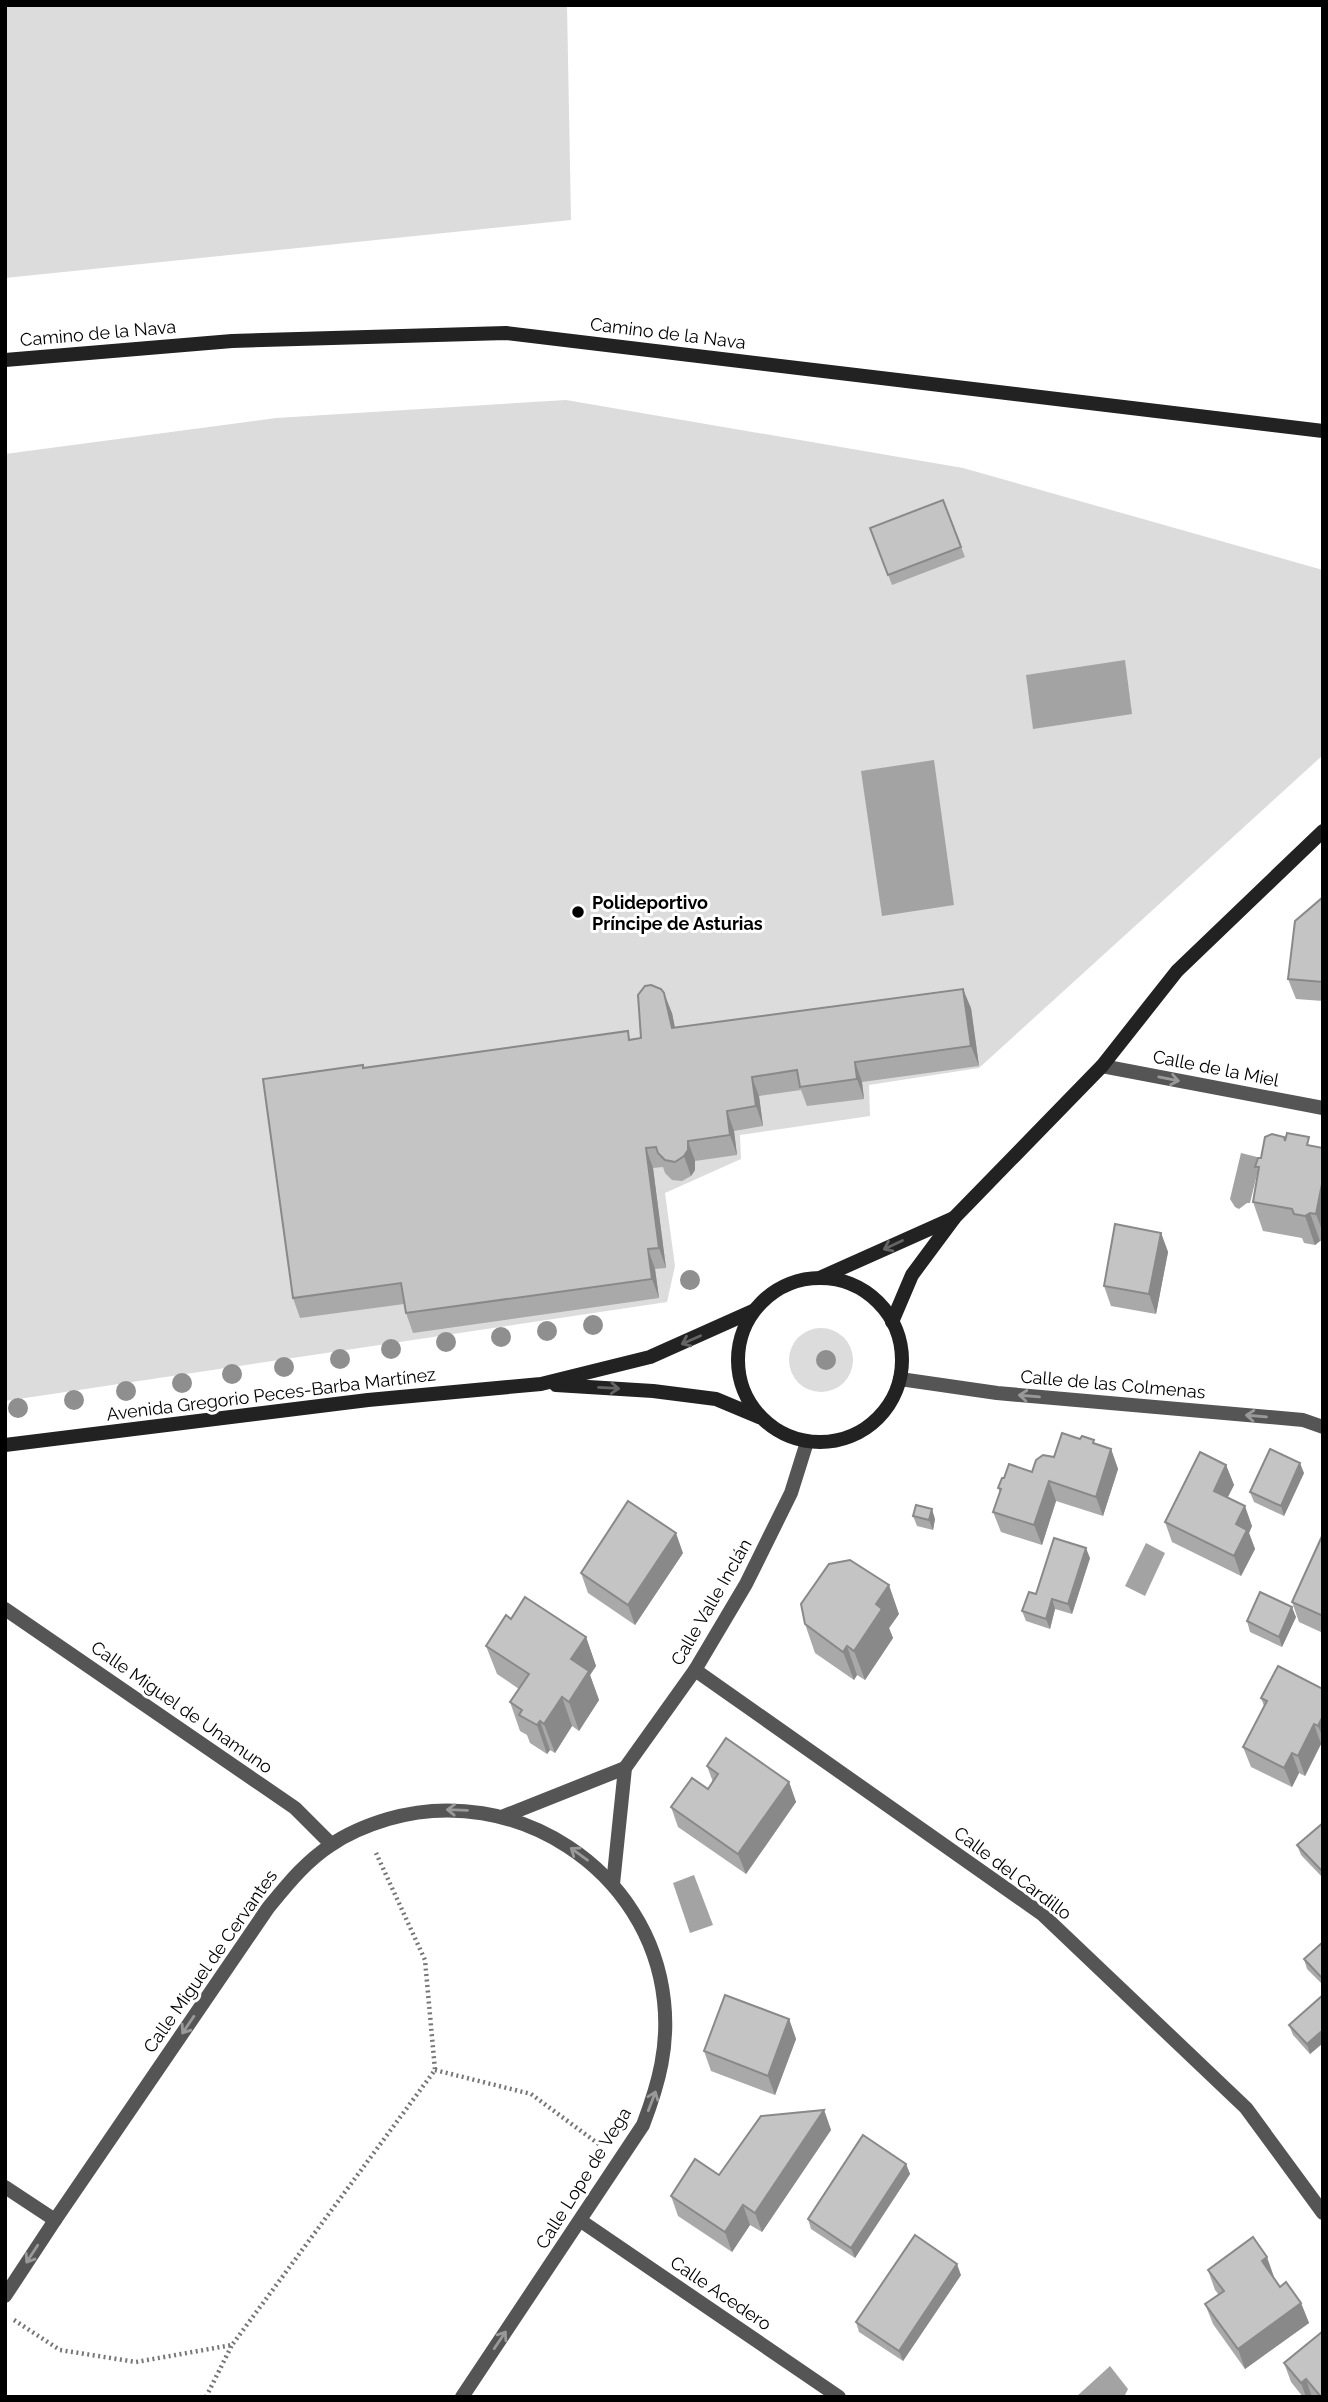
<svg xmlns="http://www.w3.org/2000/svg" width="1328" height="2402" viewBox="0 0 1328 2402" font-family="Raleway,sans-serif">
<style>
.green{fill:#dcdcdc}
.water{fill:#a3a3a3}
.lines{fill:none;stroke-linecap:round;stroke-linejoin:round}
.path{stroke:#777;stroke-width:4.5;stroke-dasharray:2 3.5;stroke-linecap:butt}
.street{stroke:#555;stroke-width:14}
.secondary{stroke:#222;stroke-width:14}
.tree{fill:#8f8f8f}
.wall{fill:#a9a9a9}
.shaded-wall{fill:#898989}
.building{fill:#c4c4c4;stroke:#898989;stroke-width:2}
.oneway{stroke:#999}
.oneway2{stroke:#646464}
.poi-dot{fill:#000;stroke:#fff;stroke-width:2.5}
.labels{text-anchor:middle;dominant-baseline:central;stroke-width:6;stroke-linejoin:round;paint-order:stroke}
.street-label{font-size:18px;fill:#000;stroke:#fff}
.poi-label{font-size:18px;font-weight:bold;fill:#000;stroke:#fff;text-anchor:start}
</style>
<rect width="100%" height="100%" fill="#fff"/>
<g class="green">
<polygon points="5,5 567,5 571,220 5,278"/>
<polygon points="566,400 963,468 1323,570 1323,755 979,1068 869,1085 870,1116 740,1135 741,1159 665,1193 675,1266 667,1302 5,1401 5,454 276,418"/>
<circle cx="821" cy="1360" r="32"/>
</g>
<g class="water">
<polygon points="1125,660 1132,714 1033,729 1026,675"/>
<polygon points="934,760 954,905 882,916 861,771"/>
<polygon points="1241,1153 1261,1158 1250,1203 1247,1203 1239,1209 1235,1207 1230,1199"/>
<polygon points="1146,1543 1165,1553 1145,1596 1125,1586"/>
<polygon points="694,1875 713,1925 690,1933 673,1883"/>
<polygon points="1110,2366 1128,2389 1124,2397 1076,2397"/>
</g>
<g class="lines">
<g class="path">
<polyline points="435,2070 531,2094 600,2145"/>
<polyline points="14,2320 60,2350 136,2362 232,2345 435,2070 425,1960 376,1853"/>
<polyline points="206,2397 232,2345"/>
</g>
<g class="street">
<polyline points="1102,1066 1323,1108"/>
<polyline points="900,1379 997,1393 1303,1420 1323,1427"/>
<polyline points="5,1609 295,1808 331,1844"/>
<polyline points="695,1670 1042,1914 1246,2108 1323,2213"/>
<polyline points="504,1816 625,1768"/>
<polyline points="613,1884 625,1768 695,1670 746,1584 791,1493 807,1442"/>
<polyline points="5,2187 55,2220"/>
<polyline points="581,2221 839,2397"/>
<path d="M5,2296L55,2220L268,1908C287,1885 305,1862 331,1845C348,1833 368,1825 388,1819C514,1782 650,1869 664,2001C669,2046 659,2083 643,2125L462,2397"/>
</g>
<g class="secondary">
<polyline points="5,360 232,341 506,333 1323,431"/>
<polyline points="822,1277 954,1218"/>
<circle cx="820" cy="1360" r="82"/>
<polyline points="892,1322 912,1275 955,1217 1102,1066 1177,971 1323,831"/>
<polyline points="556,1385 653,1391 716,1399 759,1417"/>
<polyline points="5,1445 368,1400 541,1384 650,1357 753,1311"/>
</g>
</g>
<g class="tree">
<circle cx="690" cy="1280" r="10"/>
<circle cx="593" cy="1325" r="10"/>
<circle cx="547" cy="1331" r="10"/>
<circle cx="501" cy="1337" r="10"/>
<circle cx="446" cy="1342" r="10"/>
<circle cx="391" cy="1349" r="10"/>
<circle cx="340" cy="1359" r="10"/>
<circle cx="826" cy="1360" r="10"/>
<circle cx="284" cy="1367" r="10"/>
<circle cx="232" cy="1374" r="10"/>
<circle cx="182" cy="1383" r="10"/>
<circle cx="126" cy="1391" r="10"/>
<circle cx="74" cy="1400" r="10"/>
<circle cx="18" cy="1408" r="10"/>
</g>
<g class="wall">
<polygon points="943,500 965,557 892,585 870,528"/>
<polygon points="1323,898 1323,1001 1296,999 1288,979"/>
<polygon points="971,1008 979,1066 862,1082 864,1099 807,1106 801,1090 759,1096 763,1126 734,1131 737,1155 695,1161 695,1170 691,1176 682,1181 672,1180 665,1173 663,1167 653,1168 666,1268 655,1269 659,1298 413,1333 406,1313 404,1304 300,1318 293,1298 364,1068 641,1038 672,1013 675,1028"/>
<polygon points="1285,1141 1323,1148 1323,1242 1320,1241 1315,1245 1304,1243 1302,1238 1263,1231 1253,1202 1258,1173 1255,1167 1261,1158"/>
<polygon points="1161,1233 1168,1252 1156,1314 1111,1306 1104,1286"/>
<polygon points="1095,1444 1111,1449 1118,1469 1103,1516 1056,1501 1042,1545 1001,1532 993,1512 1000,1492 998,1488 1004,1478 1032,1472 1054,1457"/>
<polygon points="1226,1465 1234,1485 1227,1498 1252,1526 1249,1533 1255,1549 1241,1576 1172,1542 1165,1522"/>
<polygon points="1304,1473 1284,1516 1254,1502 1250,1492"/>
<polygon points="913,1516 935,1519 933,1530 917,1526"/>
<polygon points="1323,1534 1323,1633 1299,1622 1292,1602"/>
<polygon points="683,1553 635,1625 588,1593 581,1573"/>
<polygon points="1090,1558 1072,1614 1055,1609 1050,1629 1026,1621 1022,1611 1036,1594"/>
<polygon points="899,1614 889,1628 893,1638 865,1680 857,1675 854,1680 815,1653 805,1624"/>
<polygon points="1296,1617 1282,1647 1250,1632 1247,1621"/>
<polygon points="511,1619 586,1637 596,1666 590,1675 599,1700 579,1731 572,1726 555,1753 550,1750 547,1754 530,1743 527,1735 520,1731 510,1702 519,1689 497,1674 486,1646"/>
<polygon points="1323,1689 1323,1744 1321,1744 1305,1776 1299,1773 1292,1787 1251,1767 1243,1747 1264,1706 1261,1698"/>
<polygon points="707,1766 789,1782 796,1802 746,1874 678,1827 671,1807 708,1789 713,1782"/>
<polygon points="1323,1823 1323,1878 1301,1855 1297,1845"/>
<polygon points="1323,1942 1323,1985 1307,1969 1304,1959"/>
<polygon points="1323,1995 1323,2043 1310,2054 1293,2035 1289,2025"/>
<polygon points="789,2019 796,2039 775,2095 711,2071 704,2051"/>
<polygon points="824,2110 831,2130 762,2232 750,2225 732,2252 678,2216 671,2196 719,2175"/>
<polygon points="906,2164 910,2174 855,2258 811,2229 808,2219"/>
<polygon points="1208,2270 1274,2277 1273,2277 1280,2287 1301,2303 1309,2323 1245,2369 1213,2324 1205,2304 1219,2295 1215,2290"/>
<polygon points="961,2275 903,2361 859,2332 856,2322"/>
<polygon points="1323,2331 1323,2397 1303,2397 1291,2382 1284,2363"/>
</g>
<g class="shaded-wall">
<polygon points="963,989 971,1008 979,1066 971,1046"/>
<polygon points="664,993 672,1013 679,1048 672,1028"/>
<polygon points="855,1062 862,1082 864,1099 857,1079"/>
<polygon points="752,1077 759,1096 763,1126 756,1106"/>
<polygon points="727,1111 734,1131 737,1155 730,1135"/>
<polygon points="688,1141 695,1161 695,1170 691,1176 684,1156"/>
<polygon points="646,1148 653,1168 666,1268 659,1248"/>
<polygon points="1323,1179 1323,1233 1316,1214"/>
<polygon points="1310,1213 1320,1241 1315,1245 1305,1216"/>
<polygon points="1161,1233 1168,1252 1156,1314 1149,1294"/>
<polygon points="648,1249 655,1269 659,1298 652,1279"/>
<polygon points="1111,1449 1118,1469 1103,1516 1096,1497"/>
<polygon points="1300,1463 1304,1473 1284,1516 1281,1506"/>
<polygon points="1226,1465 1234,1485 1221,1511 1214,1491"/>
<polygon points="1049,1481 1056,1501 1042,1545 1034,1525"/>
<polygon points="1245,1506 1252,1526 1249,1533 1255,1549 1241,1576 1234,1556 1236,1524"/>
<polygon points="932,1509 935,1519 933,1530 929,1520"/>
<polygon points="676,1533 683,1553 635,1625 628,1605"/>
<polygon points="1086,1548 1090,1558 1072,1614 1068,1604"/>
<polygon points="889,1585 899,1614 889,1628 893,1638 865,1680 854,1651 876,1604"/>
<polygon points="1052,1599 1055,1609 1050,1629 1046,1619"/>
<polygon points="1292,1607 1296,1617 1282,1647 1279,1637"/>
<polygon points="586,1637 596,1666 590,1675 599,1700 579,1731 569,1702 571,1659"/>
<polygon points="847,1646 857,1675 854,1680 843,1652"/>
<polygon points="562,1697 572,1726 555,1753 544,1724"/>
<polygon points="1323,1716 1323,1738 1318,1726"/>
<polygon points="540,1721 550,1750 547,1754 537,1725"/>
<polygon points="1314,1724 1321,1744 1305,1776 1298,1756"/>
<polygon points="1292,1753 1299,1773 1292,1787 1284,1768"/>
<polygon points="789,1782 796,1802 746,1874 738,1854"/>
<polygon points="789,2019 796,2039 775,2095 768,2076"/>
<polygon points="1323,2030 1323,2043 1310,2054 1307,2044"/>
<polygon points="824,2110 831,2130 762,2232 755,2213"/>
<polygon points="906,2164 910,2174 855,2258 851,2248"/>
<polygon points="743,2205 750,2225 732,2252 725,2232"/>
<polygon points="1267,2257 1274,2277 1269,2281 1262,2261"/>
<polygon points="957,2264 961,2275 903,2361 899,2351"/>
<polygon points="1301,2303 1309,2323 1245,2369 1238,2349"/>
<polygon points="1306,2379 1312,2397 1306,2397 1301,2383"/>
</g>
<g class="building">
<polygon points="943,500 961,547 888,575 870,528"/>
<polygon points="1322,898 1323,982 1288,979 1295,921"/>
<polygon points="651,985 661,989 664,993 672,1028 963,989 971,1046 855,1062 857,1079 800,1087 797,1070 752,1077 756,1106 727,1111 730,1135 688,1141 688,1150 684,1156 675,1162 665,1160 658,1153 656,1147 646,1148 659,1248 648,1249 652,1279 406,1313 401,1283 293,1298 263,1079 363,1065 363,1068 628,1031 629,1040 641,1038 638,995 645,986"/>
<polygon points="1287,1133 1309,1137 1307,1145 1323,1148 1323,1179 1316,1214 1310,1213 1305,1216 1294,1214 1292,1209 1253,1202 1259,1167 1255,1167 1258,1158 1261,1158 1265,1137 1272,1134 1284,1137 1285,1141"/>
<polygon points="1115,1224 1161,1233 1149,1294 1104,1286"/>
<polygon points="1062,1433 1080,1439 1082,1436 1094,1440 1093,1443 1111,1449 1096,1497 1049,1481 1034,1525 993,1512 1001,1489 998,1488 1002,1478 1004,1478 1009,1464 1032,1472 1036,1460 1043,1455 1054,1457"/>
<polygon points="1270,1449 1300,1463 1281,1506 1250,1492"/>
<polygon points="1200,1452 1226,1465 1214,1491 1245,1506 1236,1524 1247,1530 1234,1556 1165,1522"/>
<polygon points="628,1501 676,1533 628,1605 581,1573"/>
<polygon points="916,1505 932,1509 929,1520 913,1516"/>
<polygon points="1323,1534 1323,1616 1292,1602"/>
<polygon points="1054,1538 1086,1548 1068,1604 1052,1599 1046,1619 1022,1611 1029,1592 1036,1594"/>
<polygon points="850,1560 889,1585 876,1604 882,1609 854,1651 847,1646 843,1652 805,1624 801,1604 829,1564"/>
<polygon points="1260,1592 1292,1607 1279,1637 1247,1621"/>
<polygon points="525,1597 586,1637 571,1659 589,1671 569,1702 562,1697 544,1724 540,1721 537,1725 519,1715 522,1710 510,1702 529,1674 486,1646 506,1615 511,1619"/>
<polygon points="1278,1666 1323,1689 1323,1716 1318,1726 1314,1724 1298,1756 1292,1753 1284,1768 1243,1747 1267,1701 1261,1698"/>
<polygon points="726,1738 789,1782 738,1854 671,1807 692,1778 708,1789 718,1774 707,1766"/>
<polygon points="1323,1823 1323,1871 1322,1871 1297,1845"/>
<polygon points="1323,1942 1323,1979 1304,1959"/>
<polygon points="725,1995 789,2019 768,2076 704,2051"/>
<polygon points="1323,1995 1323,2030 1307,2044 1289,2025"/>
<polygon points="824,2110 755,2213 743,2205 725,2232 671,2196 695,2159 719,2175 761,2116"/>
<polygon points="863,2135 906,2164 851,2248 808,2219"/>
<polygon points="915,2235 957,2264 899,2351 856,2322"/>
<polygon points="1253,2237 1267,2257 1262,2261 1280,2287 1286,2282 1301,2303 1238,2349 1205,2304 1224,2291 1208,2270"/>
<polygon points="1323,2331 1323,2397 1321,2397 1306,2379 1301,2383 1284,2363"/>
</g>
<defs><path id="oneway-shaft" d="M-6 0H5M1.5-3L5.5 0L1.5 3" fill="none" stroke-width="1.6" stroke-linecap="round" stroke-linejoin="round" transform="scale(1.75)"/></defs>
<g class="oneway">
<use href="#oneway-shaft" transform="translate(1169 1079) rotate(11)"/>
<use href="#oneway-shaft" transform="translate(1029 1396) rotate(-175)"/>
<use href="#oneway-shaft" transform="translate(1256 1416) rotate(-175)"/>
<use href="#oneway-shaft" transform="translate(457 1810) rotate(-178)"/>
<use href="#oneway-shaft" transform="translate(579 1854) rotate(-144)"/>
<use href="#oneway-shaft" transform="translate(188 2025) rotate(124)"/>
<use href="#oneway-shaft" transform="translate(652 2101) rotate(-69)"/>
<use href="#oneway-shaft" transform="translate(32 2254) rotate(123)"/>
<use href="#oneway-shaft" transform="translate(500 2340) rotate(-56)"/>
</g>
<g class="oneway2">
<use href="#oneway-shaft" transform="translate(893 1245) rotate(155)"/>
<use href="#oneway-shaft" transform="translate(691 1340) rotate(156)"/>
<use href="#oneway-shaft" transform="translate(609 1388) rotate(3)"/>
</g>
<circle class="poi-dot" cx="578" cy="912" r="7"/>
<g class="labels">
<g class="street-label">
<text transform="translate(98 333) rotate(-5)">Camino de la Nava</text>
<text transform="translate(668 333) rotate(7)">Camino de la Nava</text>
<text transform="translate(1216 1068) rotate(11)">Calle de la Miel</text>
<text transform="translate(1113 1384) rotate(5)">Calle de las Colmenas</text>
<text transform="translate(271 1394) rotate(-7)">Avenida Gregorio Peces-Barba Martínez</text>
<text transform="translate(711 1602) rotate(-60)">Calle Valle Inclán</text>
<text transform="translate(182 1707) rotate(35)">Calle Miguel de Unamuno</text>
<text transform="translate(1013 1873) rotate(37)">Calle del Cardillo</text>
<text transform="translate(210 1961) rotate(-55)">Calle Miguel de Cervantes</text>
<text transform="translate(583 2178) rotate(-58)">Calle Lope de Vega</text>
<text transform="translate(721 2293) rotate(34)">Calle Acedero</text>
</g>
<g class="poi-label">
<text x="592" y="902">Polideportivo<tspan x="592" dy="21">Príncipe de Asturias</tspan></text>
</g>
</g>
<rect width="1328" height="2402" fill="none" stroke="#000000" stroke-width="14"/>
</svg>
